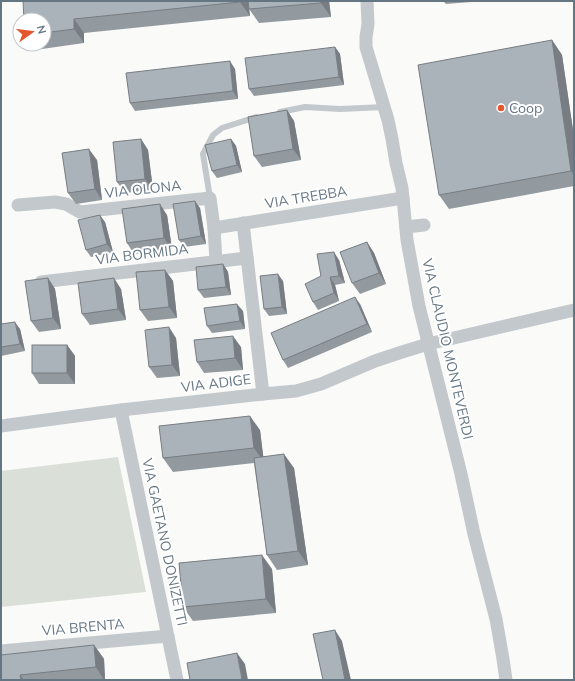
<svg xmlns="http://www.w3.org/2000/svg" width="575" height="681" viewBox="0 0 575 681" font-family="Mulish,sans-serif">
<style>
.green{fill:#dadfd7}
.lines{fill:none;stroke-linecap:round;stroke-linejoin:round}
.lane{stroke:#c3c8cc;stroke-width:6}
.street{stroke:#c3c8cc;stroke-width:13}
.wall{fill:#929a9f}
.shaded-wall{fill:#777d82}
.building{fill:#aab3b9;stroke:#777d82}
.poi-dot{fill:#e4572e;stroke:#fff;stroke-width:1.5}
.labels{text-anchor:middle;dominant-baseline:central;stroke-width:4;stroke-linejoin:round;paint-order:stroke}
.poi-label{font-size:14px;fill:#657683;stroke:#fff;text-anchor:start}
.street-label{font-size:14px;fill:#657683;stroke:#fff}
</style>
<rect width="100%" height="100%" fill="#fafaf8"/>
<polygon class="green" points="118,457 146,592 1,607 1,471"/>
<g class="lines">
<g class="lane">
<polyline points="280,112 305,107 340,109 384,107"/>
<polyline points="210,198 203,154 213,135 222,128 256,117"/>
</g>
<g class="street">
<polyline points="367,1 368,24 366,37 366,47 388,120 392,139 396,163 402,188 407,240 419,306 461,474 474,534 496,619 503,659 506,680"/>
<polyline points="18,205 55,202 66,204 80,212 210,198 214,228 216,261"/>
<polyline points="406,227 424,225"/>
<polyline points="214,228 403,198"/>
<polyline points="41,282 247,258"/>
<polyline points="263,394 296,391 321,384 375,361 402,352 428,344 574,310"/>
<polyline points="121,410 177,680"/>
<polyline points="1,426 121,410 263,394 243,223"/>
<polyline points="1,651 168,636"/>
</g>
</g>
<g class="wall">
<polygon points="23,1 329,1 331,17 259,23 249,9 250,16 84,33 84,43 35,50 32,44 44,44 44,20"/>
<polygon points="443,1 484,1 446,4"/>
<polygon points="552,40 562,55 574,137 574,186 449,209 439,195"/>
<polygon points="335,47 340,54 344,85 254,96 249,89"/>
<polygon points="235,69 238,99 135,111 130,103"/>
<polygon points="287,110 294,121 301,160 262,167 254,156"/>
<polygon points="141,139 148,150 153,190 125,193 117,182"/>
<polygon points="231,139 236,146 242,172 217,178 212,171"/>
<polygon points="97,160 102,200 76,204 68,193"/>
<polygon points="200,208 206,244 184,247 179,240"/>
<polygon points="167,215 172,249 134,254 127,243"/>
<polygon points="105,222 113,252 91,257 86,250"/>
<polygon points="367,242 374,253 386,284 360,294 352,283"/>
<polygon points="339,260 345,283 335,285 339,301 318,310 313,302 321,276"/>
<polygon points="223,264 228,272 231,295 204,298 198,290"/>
<polygon points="165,270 173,281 177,318 148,321 140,310"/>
<polygon points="48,278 55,289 61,329 39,332 31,321"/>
<polygon points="283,281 287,314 269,316 264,309"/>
<polygon points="121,289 126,320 90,325 82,314"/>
<polygon points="360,304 372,332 288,368 283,360"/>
<polygon points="243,311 245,329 212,333 207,326"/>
<polygon points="1,324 20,329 25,351 1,356"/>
<polygon points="176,338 180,376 157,378 149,367"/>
<polygon points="67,345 75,356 75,384 39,384 32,373"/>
<polygon points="241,347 243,370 204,373 197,362"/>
<polygon points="260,430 263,456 294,468 308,565 277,570 267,555 254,463 173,472 163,458"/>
<polygon points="272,569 276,613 193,621 183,607"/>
<polygon points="94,645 104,659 105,680 1,680"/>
</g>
<g class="shaded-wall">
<polygon points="240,1 248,1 250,16 240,2"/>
<polygon points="320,1 329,1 331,17 321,3"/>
<polygon points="74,19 84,33 84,43 74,29"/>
<polygon points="552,40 562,55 574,137 574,175 571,171"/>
<polygon points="335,47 340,54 344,85 339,77"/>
<polygon points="230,61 235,69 238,99 233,91"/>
<polygon points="287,110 294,121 301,160 293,149"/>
<polygon points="141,139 148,150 153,190 145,179"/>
<polygon points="231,139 236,146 242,172 237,165"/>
<polygon points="89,149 97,160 102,200 95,189"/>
<polygon points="195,201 200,208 206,244 201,236"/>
<polygon points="160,204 167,215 172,249 164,238"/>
<polygon points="100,215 105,222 113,252 107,244"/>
<polygon points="367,242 374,253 386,284 379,273"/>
<polygon points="334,252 339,260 345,283 339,276"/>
<polygon points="223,264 228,272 231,295 226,287"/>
<polygon points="165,270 173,281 177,318 169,307"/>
<polygon points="278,274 283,281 287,314 282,307"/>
<polygon points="330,277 335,285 339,301 334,293"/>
<polygon points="48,278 55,289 61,329 53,318"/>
<polygon points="114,278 121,289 126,320 118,309"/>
<polygon points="355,297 360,304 372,332 367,324"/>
<polygon points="237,304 243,311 245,329 240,321"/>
<polygon points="15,322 20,329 25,351 20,344"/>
<polygon points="169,327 176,338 180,376 172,365"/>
<polygon points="233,336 241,347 243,370 235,358"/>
<polygon points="67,345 75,356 75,384 67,373"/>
<polygon points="250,416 260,430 264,462 254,448"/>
<polygon points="284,454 294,468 308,565 298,551"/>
<polygon points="262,555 272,569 276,613 266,599"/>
<polygon points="335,630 342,641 351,680 345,680"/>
<polygon points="94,645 104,659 105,680 104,680 96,667"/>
<polygon points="237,653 245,664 248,680 243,680 242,679"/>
<polygon points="20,675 24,680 21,680"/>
</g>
<g class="building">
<polygon points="23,1 240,1 240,2 74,19 74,29 44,33 44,20 24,20"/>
<polygon points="248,1 320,1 321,3 249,9"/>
<polygon points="552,40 571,171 439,195 418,65"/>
<polygon points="335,47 339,77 249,89 245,58"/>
<polygon points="230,61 233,91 130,103 126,73"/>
<polygon points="287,110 293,149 254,156 248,117"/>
<polygon points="141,139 145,179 117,182 113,142"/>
<polygon points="231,139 237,165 212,171 205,145"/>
<polygon points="89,149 95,189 68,193 62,153"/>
<polygon points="195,201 201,236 179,240 173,204"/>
<polygon points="160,204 164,238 127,243 122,209"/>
<polygon points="100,215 107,244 86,250 78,220"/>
<polygon points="367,242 379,273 352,283 340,252"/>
<polygon points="334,252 339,276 330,277 334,293 313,302 305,284 321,276 317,254"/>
<polygon points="223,264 226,287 198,290 196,267"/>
<polygon points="165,270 169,307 140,310 136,272"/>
<polygon points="278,274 282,307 264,309 260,276"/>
<polygon points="48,278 53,318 31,321 25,281"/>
<polygon points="114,278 118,309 82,314 78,283"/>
<polygon points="355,297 367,324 283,360 271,333"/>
<polygon points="237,304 240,321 207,326 204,308"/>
<polygon points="15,322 20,344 1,347 1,324"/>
<polygon points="169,327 172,365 149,367 145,330"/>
<polygon points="233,336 235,358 197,362 194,340"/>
<rect x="32" y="345" width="35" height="28"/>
<polygon points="250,416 254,448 163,458 159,426"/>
<polygon points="284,454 298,551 267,555 254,458"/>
<polygon points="262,555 266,599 183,607 179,563"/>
<polygon points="335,630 345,680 323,680 313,634"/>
<polygon points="94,645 96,667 20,675 21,680 1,680 1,655"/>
<polygon points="237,653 242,679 237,680 190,680 187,663"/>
</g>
<circle class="poi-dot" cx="501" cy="108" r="4"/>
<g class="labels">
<g class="poi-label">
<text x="509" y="108">Coop</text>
</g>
<g class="street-label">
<text transform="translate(143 189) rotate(-6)">VIA OLONA</text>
<text transform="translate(306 197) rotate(-9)">VIA TREBBA</text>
<text transform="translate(142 254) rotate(-7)">VIA BORMIDA</text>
<text transform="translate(448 349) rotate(77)">VIA CLAUDIO MONTEVERDI</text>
<text transform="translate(216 383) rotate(-7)">VIA ADIGE</text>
<text transform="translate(165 542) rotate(78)">VIA GAETANO DONIZETTI</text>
<text transform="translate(83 627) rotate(-5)">VIA BRENTA</text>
</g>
</g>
<rect width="575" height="681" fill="none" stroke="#657683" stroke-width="4"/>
<g transform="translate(32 32) rotate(76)"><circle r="19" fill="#ffffff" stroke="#c1c8cd"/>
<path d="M0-3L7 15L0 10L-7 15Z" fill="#e4572e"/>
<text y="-6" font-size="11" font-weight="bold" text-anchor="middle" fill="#657683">N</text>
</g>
</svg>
